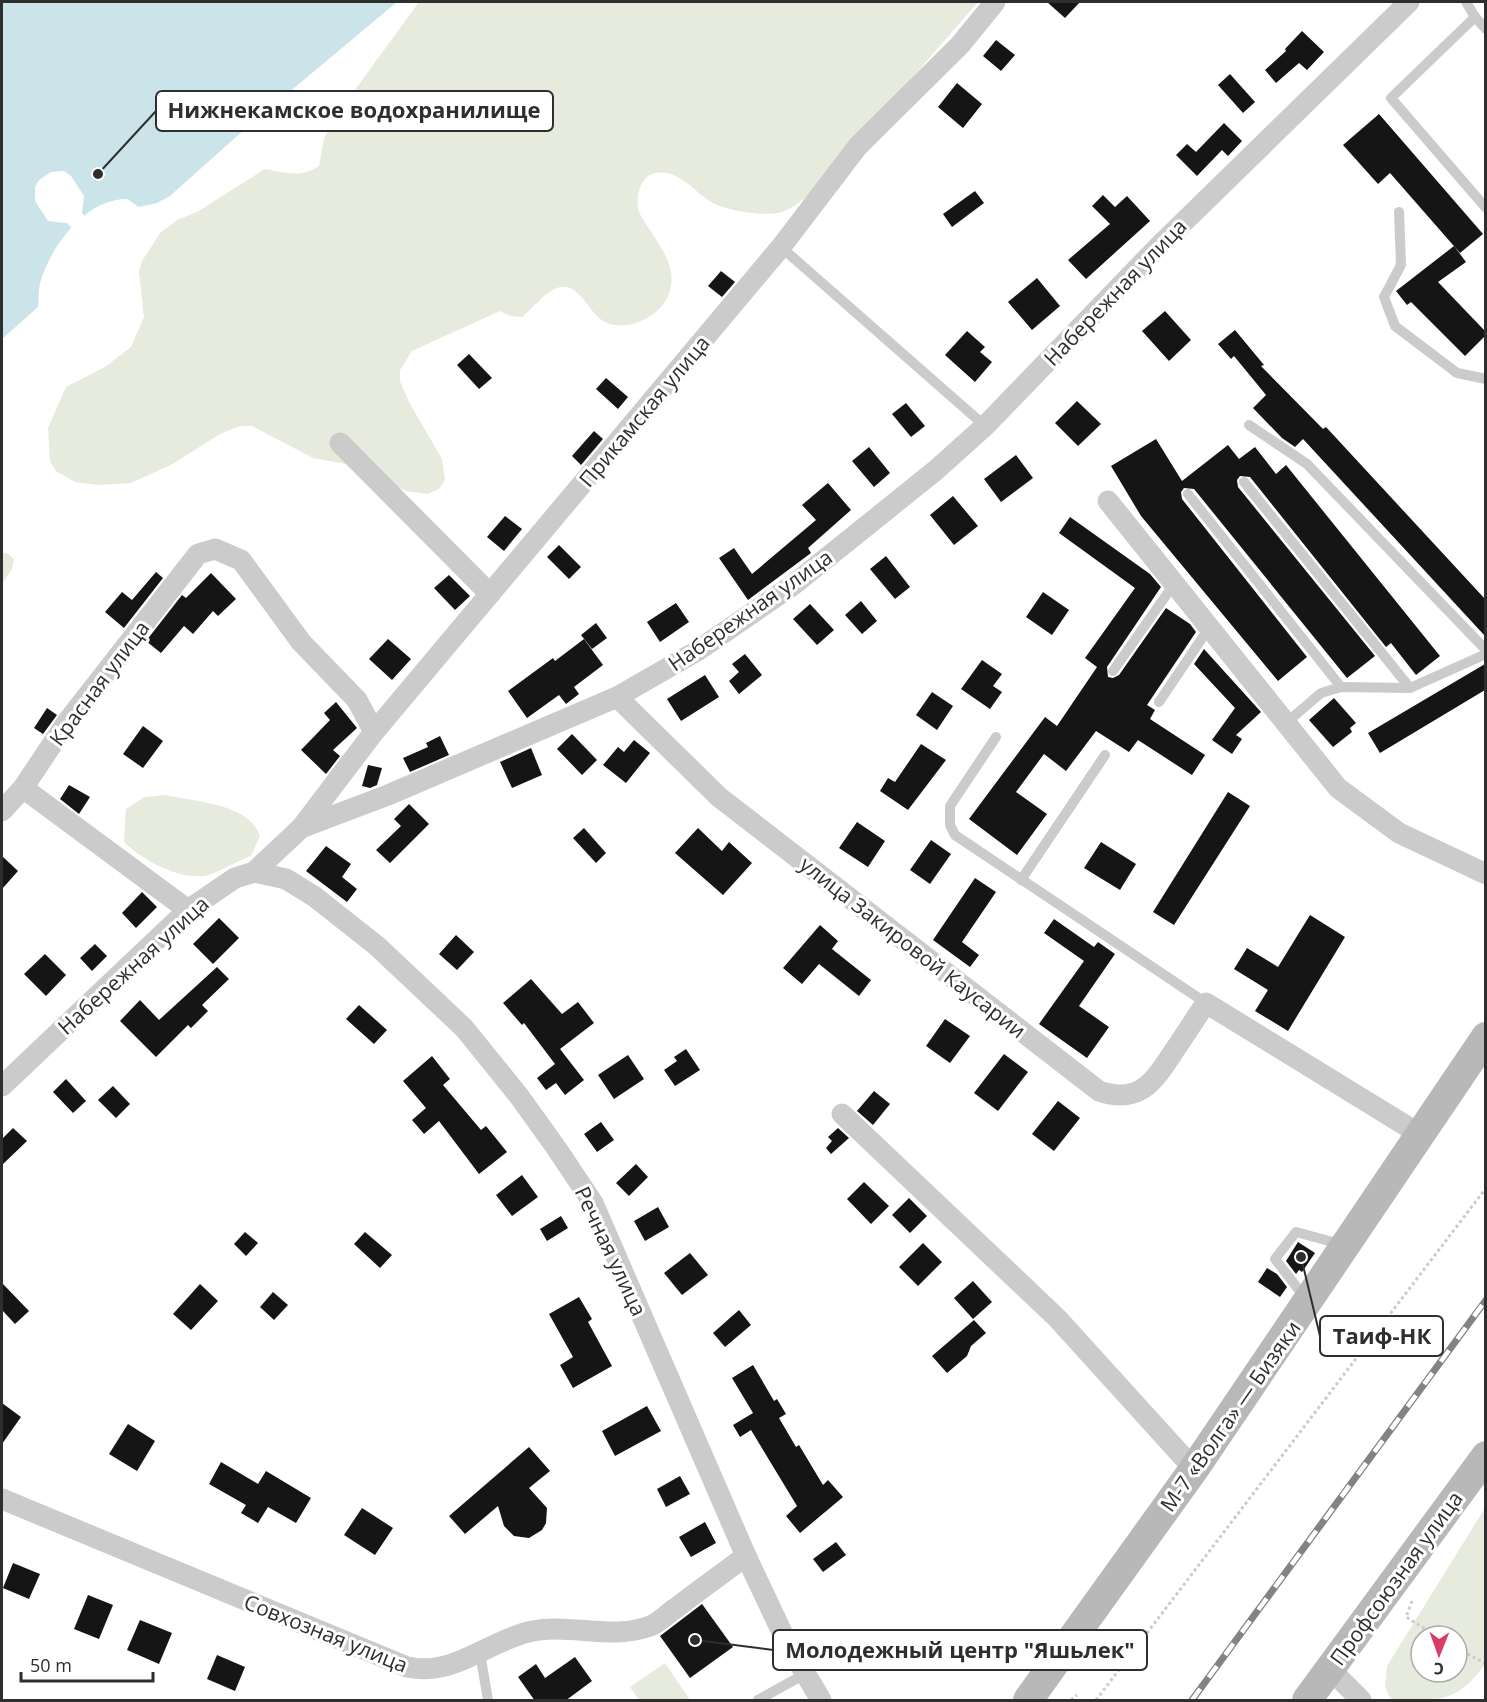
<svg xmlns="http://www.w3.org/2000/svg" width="1487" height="1702" viewBox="0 0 1487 1702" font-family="'Open Sans',sans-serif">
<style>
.green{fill:#e7ebdd;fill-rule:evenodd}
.water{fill:#cae4e9}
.pier{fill:#fff}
.building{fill:#151515}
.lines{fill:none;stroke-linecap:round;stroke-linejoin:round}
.path{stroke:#cbcbcb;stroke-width:3;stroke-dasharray:3 3;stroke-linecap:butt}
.lane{stroke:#cbcbcb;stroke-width:10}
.street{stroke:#cbcbcb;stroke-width:21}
.secondary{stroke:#b8b8b8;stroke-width:30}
.rail-casing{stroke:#838383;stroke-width:7}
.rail{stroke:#fff;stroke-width:4.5;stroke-dasharray:14;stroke-linecap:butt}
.labels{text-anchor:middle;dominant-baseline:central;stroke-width:6;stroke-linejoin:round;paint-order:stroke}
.street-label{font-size:21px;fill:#2e2e2e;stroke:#fff}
.leader{fill:none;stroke:#2e2e2e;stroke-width:2}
.callout-dot{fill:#2e2e2e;stroke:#fff;stroke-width:2}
.callout{fill:#fff;stroke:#2e2e2e;stroke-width:2}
.callout-label{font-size:22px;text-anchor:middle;font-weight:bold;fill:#2e2e2e}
</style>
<rect width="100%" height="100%" fill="#fff"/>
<g class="green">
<path d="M419,2H978L825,178C812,191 800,206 782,212C766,217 726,211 711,202C693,191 677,166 652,174C639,179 634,202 640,214C654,240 684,268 666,300C655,320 619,335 599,318C587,308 577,281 557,288C545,292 532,309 522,317L510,316L500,311L412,351L400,370V381L409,402L442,459L445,480L439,489L428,494L406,491L356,466L313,458L252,426H240L220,434L171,465L131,483L97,485L75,482L56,471L50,461L48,428L66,387L105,367L131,347L144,317L139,272L142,261L160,233L177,220L197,212L265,169C285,173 301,178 319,166L324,138L341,109Z"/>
<polygon points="2,553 7,553 14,559 12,569 2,584"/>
<path d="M166,795C195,802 249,803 260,836L251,856C239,860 214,875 204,876C177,879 142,860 124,842L126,809L144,797Z"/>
<path d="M1485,1508V1664C1458,1702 1440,1701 1395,1700L1390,1698L1385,1687L1387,1666ZM1421,1636H1457V1672H1421Z"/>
<polygon points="665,1663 690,1700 639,1700 630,1687"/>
</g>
<path class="water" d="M2,2H397L245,129L170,196L157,203L139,207L127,199C85,199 51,246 40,283C38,291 39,299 38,307L2,339Z"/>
<polygon class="pier" points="64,171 71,176 84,196 82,213 86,218 73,229 67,223 48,221 35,201 35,187 39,180 51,172"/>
<g class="building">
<polygon points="1047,2 1080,2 1065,18"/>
<polygon points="1302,31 1324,52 1307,70 1299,63 1276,83 1265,70 1286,51 1285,49"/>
<polygon points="996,40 1015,55 1001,71 983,56"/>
<polygon points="1230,74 1255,102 1243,113 1218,85"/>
<polygon points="957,83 982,104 963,128 938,107"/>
<polygon points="1379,114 1483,234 1460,253 1390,173 1378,184 1343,145"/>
<polygon points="1224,123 1242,141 1228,156 1222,150 1197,176 1176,155 1187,144 1196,152"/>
<polygon points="975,191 984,203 952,227 943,214"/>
<polygon points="1103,195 1115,207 1127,196 1150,221 1086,279 1068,260 1110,224 1092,206"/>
<polygon points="1454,246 1466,262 1438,282 1485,331 1485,336 1465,356 1411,302 1407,305 1396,291"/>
<polygon points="721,271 735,282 722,297 708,286"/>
<polygon points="1037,278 1060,306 1032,330 1008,302"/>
<polygon points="1165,311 1191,340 1169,361 1142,331"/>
<polygon points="1235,330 1264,365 1261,366 1323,429 1326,427 1485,599 1485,636 1303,439 1295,447 1282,438 1253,408 1266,395 1234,356 1231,359 1218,344"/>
<polygon points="967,331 985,347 980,352 992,362 975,382 945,355"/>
<polygon points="469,354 492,378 479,389 457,365"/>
<polygon points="606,378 628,397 618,409 596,389"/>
<polygon points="1077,401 1101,424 1078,446 1055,423"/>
<polygon points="906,403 925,426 911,437 892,414"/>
<polygon points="594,431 603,439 581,465 572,456"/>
<polygon points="1156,439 1182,481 1228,445 1239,459 1255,447 1276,474 1286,465 1440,656 1416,675 1391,643 1386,647 1250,477 1240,476 1237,480 1238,487 1375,656 1347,678 1194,489 1184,488 1181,492 1182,499 1307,657 1278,681 1141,516 1111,466"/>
<polygon points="869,447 890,473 874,487 852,461"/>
<polygon points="1016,455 1033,478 1001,502 984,479"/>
<polygon points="828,483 851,510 808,548 811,553 748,600 719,558 734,548 752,574 816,520 802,505"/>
<polygon points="953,496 978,526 954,545 930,515"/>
<polygon points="505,516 522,529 504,551 487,537"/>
<polygon points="1070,517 1150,574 1161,587 1107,667 1108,677 1113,678 1119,675 1166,608 1190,624 1196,632 1147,705 1155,710 1150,719 1205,755 1192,775 1138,740 1129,752 1096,731 1066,771 1044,754 1016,792 1047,814 1017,855 969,819 1045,717 1057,726 1097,667 1085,658 1135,588 1059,533"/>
<polygon points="559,545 581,567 569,579 547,557"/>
<polygon points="886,556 910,587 895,599 870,569"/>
<polygon points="156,572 163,578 124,628 105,612 122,592 132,600"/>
<polygon points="211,573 236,599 218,616 213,611 193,634 184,626 161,653 146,641 182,595 186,598"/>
<polygon points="449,575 470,596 455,610 434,588"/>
<polygon points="1043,592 1069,610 1052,635 1026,617"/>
<polygon points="861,601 877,621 862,634 845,615"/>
<polygon points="676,603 689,622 660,642 647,622"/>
<polygon points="810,604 834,630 817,645 793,619"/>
<polygon points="596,623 607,638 592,649 581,635"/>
<polygon points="388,639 411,659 392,680 369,659"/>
<polygon points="584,639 603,665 574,687 579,694 566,704 559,695 527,718 508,691 553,658 555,661"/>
<polygon points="1204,649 1261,712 1236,735 1242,739 1232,754 1212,740 1235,708 1194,664"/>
<polygon points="745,654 762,675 739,694 729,681 739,672 732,664"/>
<polygon points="982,660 1002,674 993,686 1002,692 990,709 961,689"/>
<polygon points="1485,664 1485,690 1380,753 1368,733"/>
<polygon points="705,675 719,697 681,721 667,699"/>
<polygon points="932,692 953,706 937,730 916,715"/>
<polygon points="1334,698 1356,723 1350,728 1352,732 1333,747 1309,720"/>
<polygon points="336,702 357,728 333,750 340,756 326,774 301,750 330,720 324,713"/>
<polygon points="47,708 57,715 43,734 34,728"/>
<polygon points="143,726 163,741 143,768 123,754"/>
<polygon points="572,734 597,760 582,775 557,749"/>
<polygon points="440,736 449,755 410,772 403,758 428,747 426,743"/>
<polygon points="634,740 650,753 626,783 603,765 618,747 624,752"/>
<polygon points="921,744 946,760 908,810 880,791 888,778 895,782"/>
<polygon points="531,748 542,775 512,788 500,762"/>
<polygon points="368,765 382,768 377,785 370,788 362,786"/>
<polygon points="69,785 90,797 79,814 60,799"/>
<polygon points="1228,792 1250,806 1174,925 1153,912"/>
<polygon points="409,804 429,824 390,863 376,850 401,826 394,819"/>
<polygon points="857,822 885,841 868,867 839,848"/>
<polygon points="584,828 606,853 596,863 573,838"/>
<polygon points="698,828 722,851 729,842 752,863 723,895 675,853"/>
<polygon points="931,840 951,854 930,884 910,870"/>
<polygon points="1101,842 1136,864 1120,890 1084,868"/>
<polygon points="326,846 351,864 342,877 357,889 347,902 306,871"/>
<polygon points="2,856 18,871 2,889"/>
<polygon points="975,878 996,892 962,942 979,955 970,967 933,940"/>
<polygon points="142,892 157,907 136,928 122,913"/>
<polygon points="1310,915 1345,937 1288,1031 1255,1011 1268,990 1234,969 1247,948 1278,967"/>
<polygon points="219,918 239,938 213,964 193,944"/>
<polygon points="1054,919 1094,947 1098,942 1115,954 1079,1006 1109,1027 1087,1058 1039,1024 1084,961 1044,933"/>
<polygon points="820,925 838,941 832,949 871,980 859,996 819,964 802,984 783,968"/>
<polygon points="456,935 474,952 457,970 439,954"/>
<polygon points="95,944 107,956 92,971 80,958"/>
<polygon points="45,954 66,975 46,996 24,974"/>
<polygon points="217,967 229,979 202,1005 208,1011 191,1028 188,1025 156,1057 120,1021 140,1000 159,1020"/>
<polygon points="531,979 562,1014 578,1002 594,1023 560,1049 584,1080 565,1095 556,1083 546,1090 537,1078 555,1064 524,1023 522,1025 503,1003"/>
<polygon points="359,1005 387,1030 374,1044 346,1019"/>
<polygon points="945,1019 970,1036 950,1063 926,1046"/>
<polygon points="686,1049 700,1070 675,1086 664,1070 677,1061 674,1057"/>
<polygon points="1004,1054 1028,1072 998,1111 974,1093"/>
<polygon points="628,1055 644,1079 614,1099 598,1075"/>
<polygon points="432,1056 450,1079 443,1085 481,1130 486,1126 507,1152 479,1174 439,1121 424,1134 412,1120 426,1108 403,1081"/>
<polygon points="66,1079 86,1101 73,1113 53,1092"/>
<polygon points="113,1086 130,1104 116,1118 98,1100"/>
<polygon points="874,1091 890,1104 873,1125 857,1111"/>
<polygon points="1058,1101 1080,1118 1054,1151 1032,1134"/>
<polygon points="601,1122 614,1140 597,1152 584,1134"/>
<polygon points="13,1128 27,1141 2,1165 2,1139"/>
<polygon points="838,1128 849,1138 831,1154 826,1148 832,1141 828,1137"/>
<polygon points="636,1164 648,1177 629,1196 616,1183"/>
<polygon points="522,1175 538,1197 512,1216 496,1195"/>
<polygon points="864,1182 889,1206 871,1224 847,1199"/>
<polygon points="909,1198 927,1216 910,1233 892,1215"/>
<polygon points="658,1207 669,1227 645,1241 634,1221"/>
<polygon points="561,1216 568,1228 547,1241 540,1229"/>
<polygon points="245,1232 258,1243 246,1256 234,1244"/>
<polygon points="365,1232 392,1255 380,1268 354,1244"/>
<polygon points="1298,1242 1315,1253 1302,1272 1299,1270 1296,1274 1286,1261"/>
<polygon points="923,1243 942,1262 918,1286 899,1267"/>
<polygon points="690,1253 708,1275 682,1295 664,1273"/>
<polygon points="1267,1268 1277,1274 1287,1287 1280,1297 1258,1282"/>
<polygon points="973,1281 992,1302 973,1319 954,1298"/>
<polygon points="2,1283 29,1311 15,1324 2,1310"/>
<polygon points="200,1284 218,1301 191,1330 173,1314"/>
<polygon points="273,1292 288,1305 274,1320 260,1307"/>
<polygon points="579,1297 592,1319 588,1322 612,1366 573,1388 560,1365 573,1357 549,1314"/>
<polygon points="739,1310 751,1325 725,1347 713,1333"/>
<polygon points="974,1320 986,1333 971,1346 967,1356 947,1373 932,1356"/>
<polygon points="753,1365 774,1401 777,1399 786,1414 779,1418 796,1447 799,1445 823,1485 828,1480 843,1497 800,1533 786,1516 797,1506 751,1430 740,1437 733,1425 753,1413 732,1378"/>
<polygon points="2,1403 21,1417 2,1444"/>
<polygon points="647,1406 661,1431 615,1456 602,1431"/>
<polygon points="128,1424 155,1441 137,1471 109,1454"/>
<polygon points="529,1447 550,1471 529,1488 547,1508 546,1523 542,1530 529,1538 514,1536 504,1526 498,1506 465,1534 449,1516"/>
<polygon points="221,1462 258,1484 266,1471 311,1498 296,1523 268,1507 258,1523 241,1513 246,1505 209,1484"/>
<polygon points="680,1476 690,1494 666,1507 657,1489"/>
<polygon points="362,1508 393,1528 375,1555 344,1535"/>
<polygon points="705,1522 716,1543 691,1557 679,1537"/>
<polygon points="836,1542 846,1555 823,1572 813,1559"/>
<polygon points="13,1563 40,1574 29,1599 3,1588"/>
<polygon points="88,1595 113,1605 99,1639 74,1629"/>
<polygon points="702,1604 733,1647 690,1678 660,1636"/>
<polygon points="140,1620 172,1633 159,1664 127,1650"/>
<polygon points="217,1655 245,1667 235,1691 207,1679"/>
<polygon points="575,1657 592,1681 565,1701 535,1701 518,1677 536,1664 545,1678"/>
</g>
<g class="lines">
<g class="path">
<polyline points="1485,1418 1486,1418"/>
<polyline points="1412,1601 1406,1617 1437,1636"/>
<polyline points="1457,1648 1486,1664"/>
<polyline points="1071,1700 1077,1695"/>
<polyline points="1096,1700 1486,1188"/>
</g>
<g class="lane">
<polyline points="1466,2 1475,17"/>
<polyline points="1486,29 1475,17 1391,98 1486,208"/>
<polyline points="1399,212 1401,265 1384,297 1395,326 1457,373 1486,379"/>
<polyline points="781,247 985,426"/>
<polyline points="1249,425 1307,464 1486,650"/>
<polyline points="1244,482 1410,688"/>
<polyline points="1188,494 1341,687"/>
<polyline points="1113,671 1174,584"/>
<polyline points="1159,702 1209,628"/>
<polyline points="1286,723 1321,693 1341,687 1410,688 1486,654"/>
<polyline points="996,737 950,806 950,825 955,835 1206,1003"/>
<polyline points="1021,880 1105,755"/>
<polyline points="1306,1299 1275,1259 1296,1232 1344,1245"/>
<polyline points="480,1653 488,1700"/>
<polyline points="758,1700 805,1674"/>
</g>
<g class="street">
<polyline points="340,443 490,594"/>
<polyline points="1108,501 1338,788 1399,833 1486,874"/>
<path d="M617,697L719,797L1099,1091C1140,1105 1154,1081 1174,1051C1185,1035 1195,1019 1206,1003L1421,1135"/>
<polyline points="23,788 188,910"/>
<polyline points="2,811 23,788 67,722 198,554 215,549 241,560 301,642 357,700 374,732"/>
<polyline points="301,828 374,732 781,247 858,146 960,45 995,2"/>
<polyline points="254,872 286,879 315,897 377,946 464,1028 519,1096 557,1149 593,1203 746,1556 787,1643 821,1700"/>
<polyline points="2,1086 188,910 235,878 254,872 301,828 388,795 617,697 697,651 793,585 936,470 985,426 1158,247 1409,2"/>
<polyline points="842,1114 1057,1318 1194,1469"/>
<path d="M2,1499L407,1667C453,1677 485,1643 528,1632C568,1622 611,1641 650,1626C659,1623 668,1613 676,1608C699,1590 723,1573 746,1556"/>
<polyline points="1329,1668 1361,1700"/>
</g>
<g class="secondary">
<polyline points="1028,1700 1194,1469 1486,1037"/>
<polyline points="1307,1700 1486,1456"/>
</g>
<g class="rail-casing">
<polyline id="rail" points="1192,1700 1486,1300"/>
</g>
<use href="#rail" class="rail"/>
</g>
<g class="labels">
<g class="street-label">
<text transform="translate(1115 292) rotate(-46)">Набережная улица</text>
<text transform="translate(644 411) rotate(-50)">Прикамская улица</text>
<text transform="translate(750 610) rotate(-35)">Набережная улица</text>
<text transform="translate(99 683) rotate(-53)">Красная улица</text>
<text transform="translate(913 947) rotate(38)">улица Закировой Каусарии</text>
<text transform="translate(133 965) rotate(-42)">Набережная улица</text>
<text transform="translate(611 1251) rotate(65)">Речная улица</text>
<text transform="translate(1230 1416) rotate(-55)">М-7 «Волга» — Бизяки</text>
<text transform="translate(1396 1578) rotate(-54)">Профсоюзная улица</text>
<text transform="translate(326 1633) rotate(22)">Совхозная улица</text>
</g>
</g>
<path class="leader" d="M98 174L156 111M1301 1257L1320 1336M695 1640L773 1650"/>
<g class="callout-dot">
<circle cx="98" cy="174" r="6"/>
<circle cx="1301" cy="1257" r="6"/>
<circle cx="695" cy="1640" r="6"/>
</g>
<g class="callout">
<rect x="156" y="91" width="397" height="40" rx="6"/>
<rect x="1320" y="1316" width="123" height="40" rx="6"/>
<rect x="773" y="1630" width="374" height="40" rx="6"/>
</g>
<g class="callout-label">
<text x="354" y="118">Нижнекамское водохранилище</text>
<text x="1382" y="1344">Таиф-НК</text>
<text x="960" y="1658">Молодежный центр "Яшьлек"</text>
</g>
<rect width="1487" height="1702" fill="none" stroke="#2e2e2e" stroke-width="6"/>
<g transform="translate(1439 1654) rotate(181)"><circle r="28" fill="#ffffff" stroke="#ababab" stroke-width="1.5"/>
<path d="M0-4.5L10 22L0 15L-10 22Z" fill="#da3c69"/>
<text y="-9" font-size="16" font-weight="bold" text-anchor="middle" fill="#2e2e2e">С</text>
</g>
<path d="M21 1672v9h132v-9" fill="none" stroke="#2e2e2e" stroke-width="3"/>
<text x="30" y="1672" font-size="18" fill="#2e2e2e" stroke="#ffffff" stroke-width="4.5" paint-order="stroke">50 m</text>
</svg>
